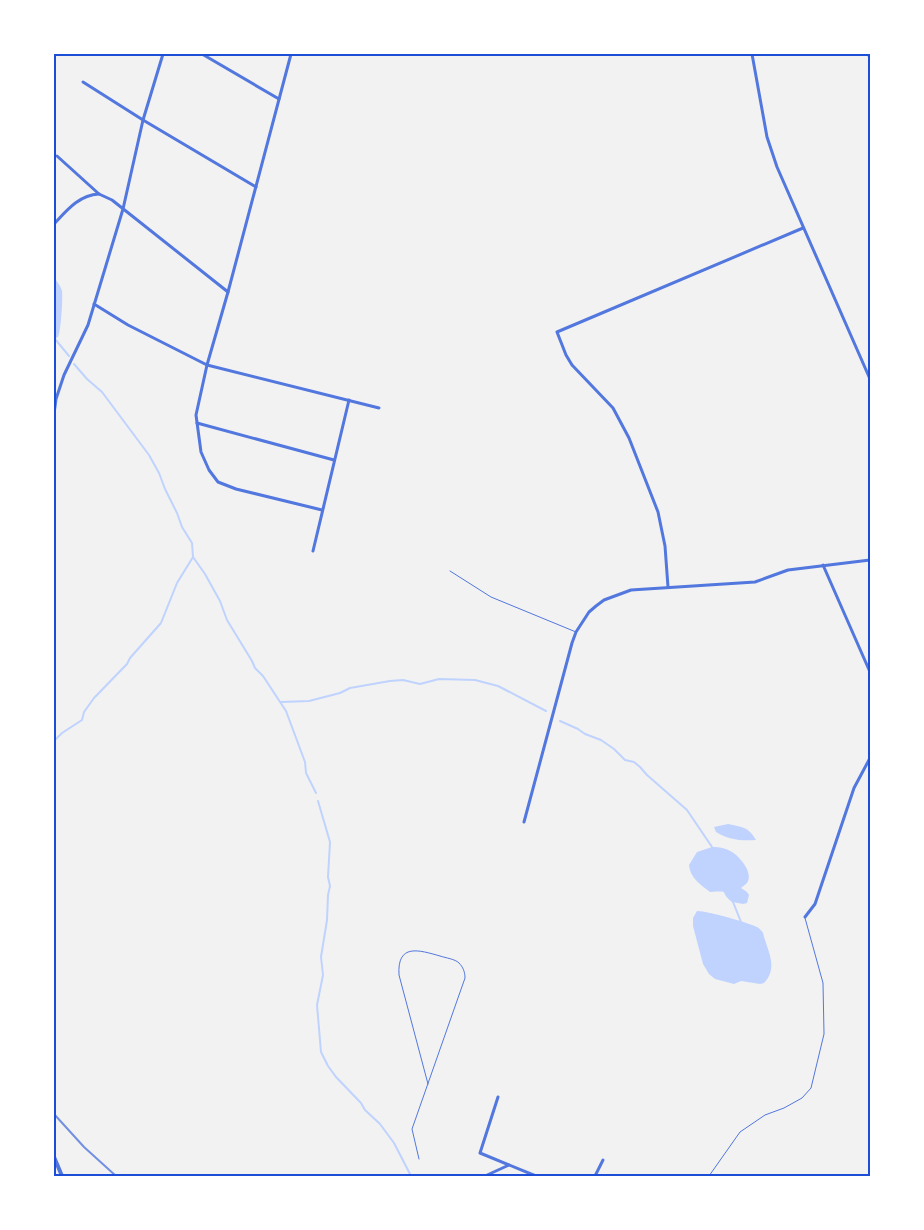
<svg xmlns="http://www.w3.org/2000/svg" width="924" height="1230" viewBox="0 0 924 1230" font-family="Ubuntu,sans-serif">
<style>
.water{fill:#bfd3fe}
.lines{fill:none;stroke-linecap:round;stroke-linejoin:round}
.stream{stroke:#bfd3fe;stroke-width:2}
.service{stroke:#5277de;stroke-width:1}
.minor{stroke:#5277de;stroke-width:3}
.tertiary{stroke:#5277de;stroke-width:4}
.rail{stroke:#7290e2;stroke-width:2}
.neatline{fill:none;stroke:#1d4ed8;stroke-width:2}
</style>
<rect width="100%" height="100%" fill="#f2f2f2"/>
<g class="water">
<path d="M54,276C56,282 61,285 62,291C63,298 61,331 58,337L54,339Z"/>
<path d="M728,824C742,827 749,827 756,840C741,841 729,840 716,832L714,827Z"/>
<path d="M712,847C719,847 726,848 732,852C740,857 754,873 747,883C745,885 743,886 741,888L747,892L749,895L747,903L743,904L732,902C718,891 732,891 710,892C701,885 690,878 689,865L697,852Z"/>
<path d="M697,911C704,910 750,923 757,927C760,929 761,930 763,933C767,950 779,967 764,983L760,984L741,981L734,984L715,979L709,974L703,964L693,926V918Z"/>
</g>
<g class="lines">
<g class="stream">
<polyline points="55,339 69,356"/>
<polyline points="74,364 87,379 102,392 149,455 159,473 165,489 177,513 182,527 192,543 193,557 205,574 220,601 227,620 252,661 255,668 263,676 286,711 305,762 306,773 316,793"/>
<polyline points="281,702 309,701 340,693 350,688 390,681 403,680 420,684 439,679 475,680 498,686 546,711"/>
<polyline points="560,721 578,729 585,734 601,740 614,749 625,760 634,762 640,767 647,775 687,810 712,847"/>
<polyline points="54,741 62,733 82,720 84,712 94,698 127,664 130,658 161,623 177,583 193,557"/>
<polyline points="318,801 330,842 328,877 330,886 328,895 327,920 321,957 323,975 317,1005 321,1052 328,1066 336,1077 361,1103 365,1110 380,1124 394,1143 411,1176"/>
<polyline points="733,902 741,922"/>
</g>
<g class="service">
<polyline points="864,54 870,57"/>
<polyline points="450,571 491,597 576,632"/>
<path d="M419,1159L412,1129L465,978C465,972 463,967 459,963C455,959 446,958 440,956C419,950 397,943 399,975L428,1084"/>
<polyline points="709,1176 740,1132 765,1115 784,1108 802,1098 811,1088 824,1034 823,983 805,918"/>
</g>
<g class="minor">
<polyline points="202,54 279,99"/>
<polyline points="291,54 228,292 207,365 196,415 201,452 209,470 218,482 236,489 322,510"/>
<polyline points="752,54 767,137 777,167 870,379"/>
<polyline points="83,82 143,120 256,187"/>
<polyline points="57,156 99,194 112,200 228,292"/>
<path d="M54,224C67,210 79,195 99,194"/>
<polyline points="94,304 128,325 207,365 379,408"/>
<polyline points="54,414 56,399 64,375 88,325 123,209 143,120 163,54"/>
<polyline points="197,423 334,460"/>
<polyline points="313,551 349,400"/>
<polyline points="823,565 870,672"/>
<polyline points="668,587 665,546 658,512 629,438 613,408 572,365 566,355 557,332 803,228"/>
<polyline points="524,822 572,643 576,632 589,612 596,606 604,600 631,590 755,582 788,570 870,560"/>
<polyline points="805,917 815,904 854,788 870,758"/>
<polyline points="498,1097 480,1153 536,1176"/>
<polyline points="485,1176 509,1165"/>
<polyline points="595,1176 603,1160"/>
</g>
<polyline class="tertiary" points="54,1157 62,1176"/>
<polyline class="rail" points="54,1114 84,1147 116,1176"/>
</g>
<rect width="924" height="1230" fill="none" stroke="#ffffff" stroke-width="110"/>
<rect x="55" y="55" width="814" height="1120" class="neatline"/>
</svg>
